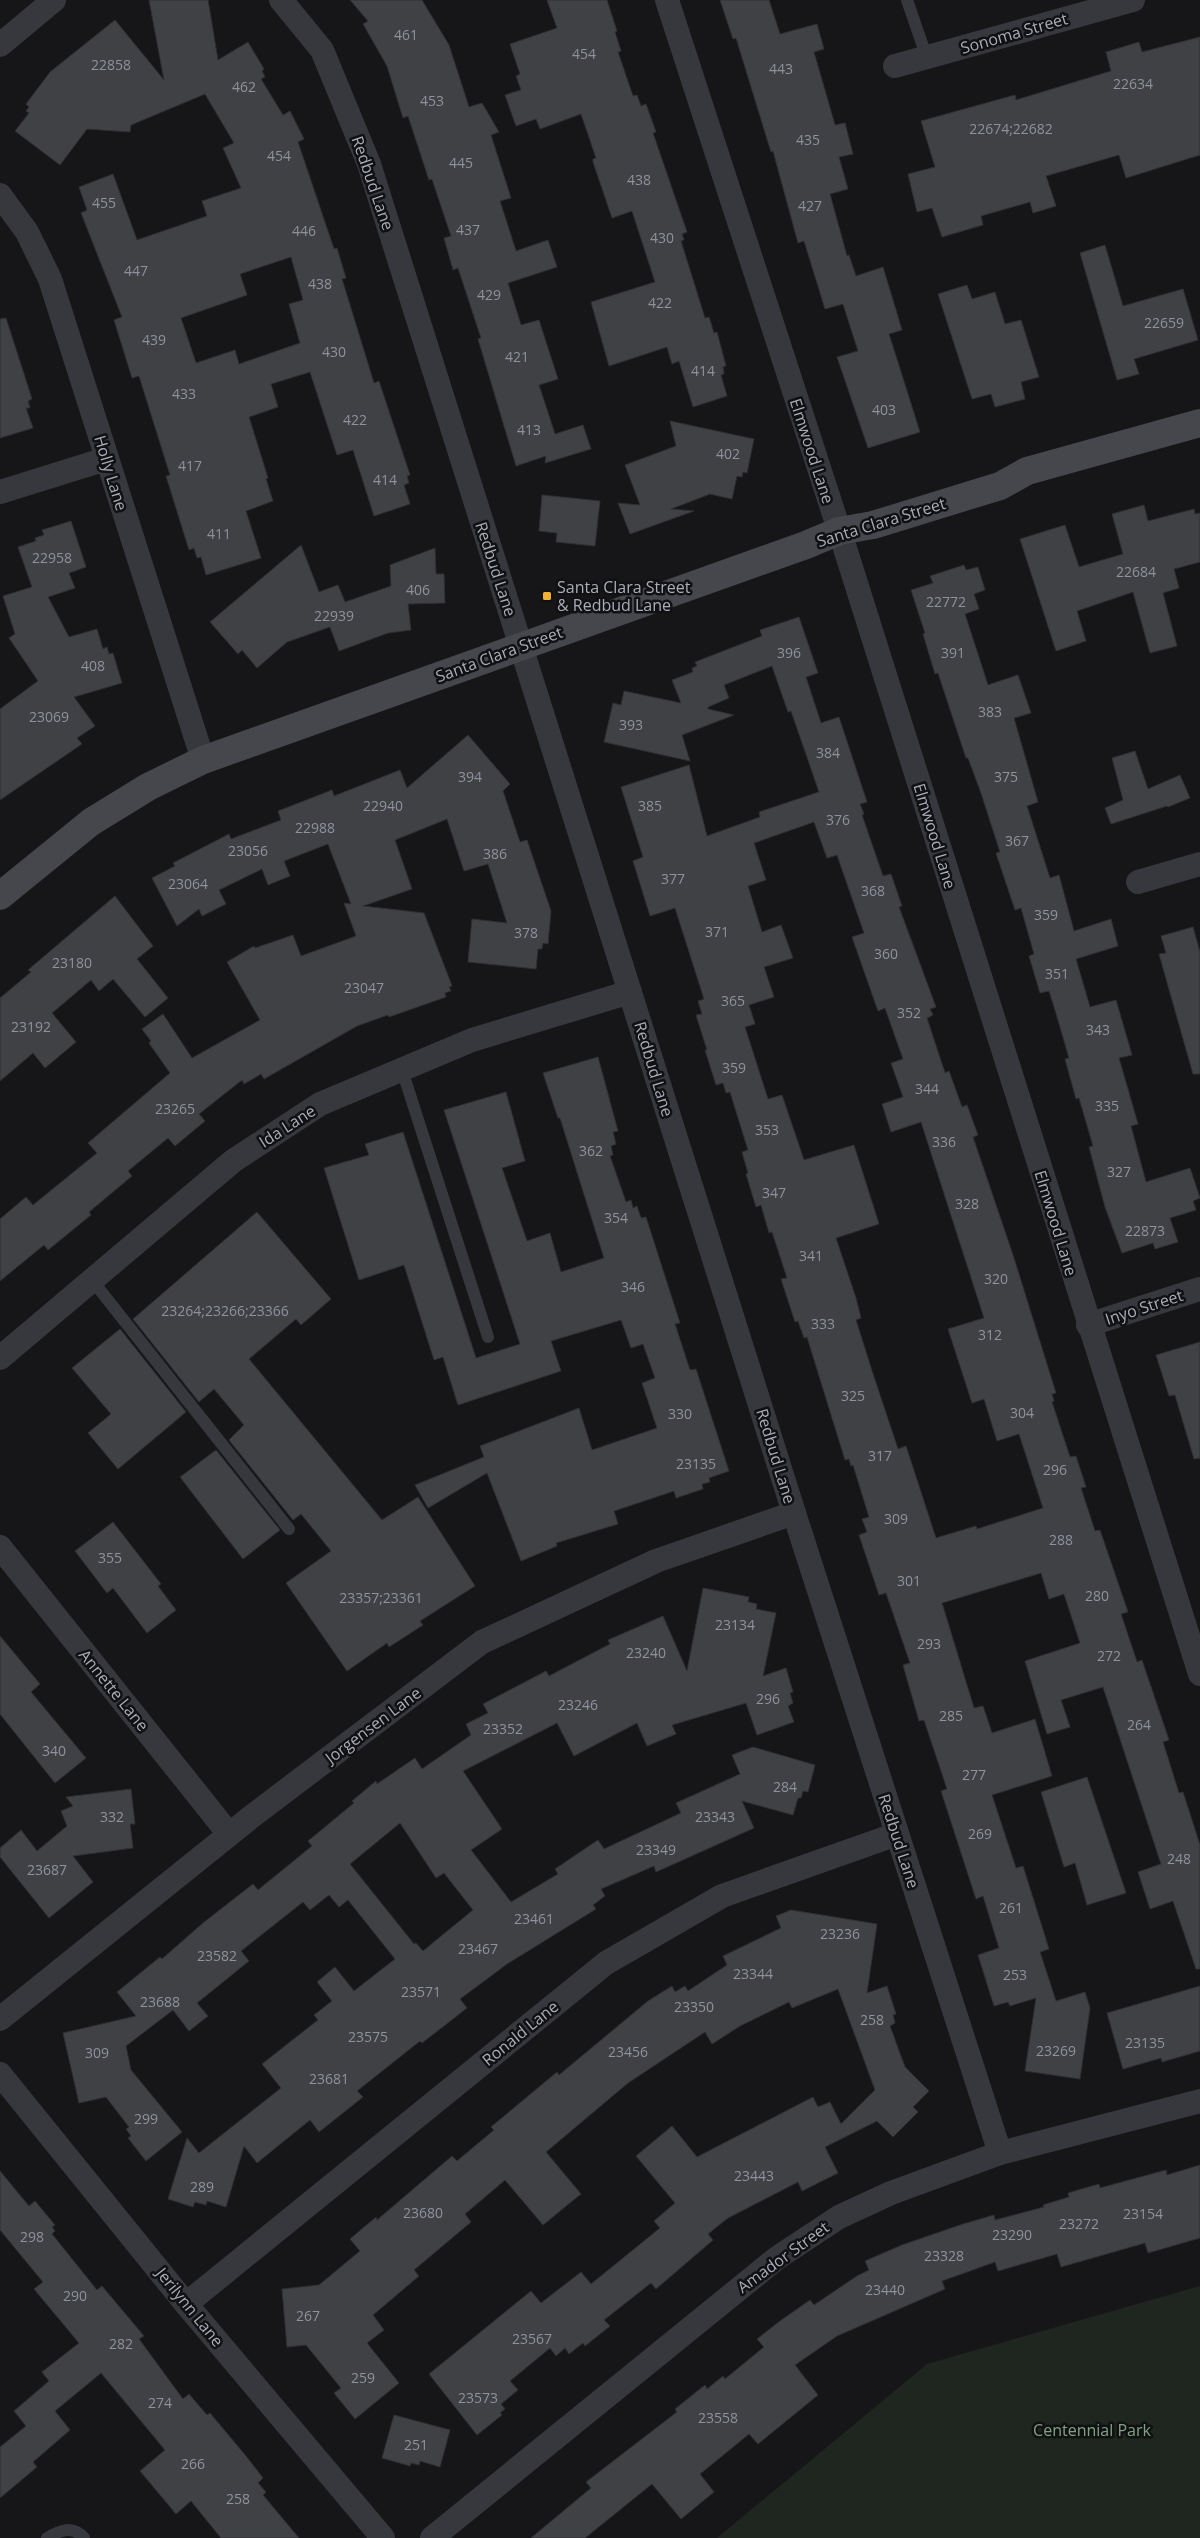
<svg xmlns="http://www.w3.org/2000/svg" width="1200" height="2538" viewBox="0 0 1200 2538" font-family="'Open Sans',sans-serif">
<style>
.green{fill:#1e261f}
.building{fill:#404145;stroke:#303034;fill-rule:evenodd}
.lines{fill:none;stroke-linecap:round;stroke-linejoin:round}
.lane{stroke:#37383d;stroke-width:12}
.street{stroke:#37383d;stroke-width:24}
.secondary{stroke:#45474d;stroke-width:28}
.poi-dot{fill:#f2b134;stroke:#111113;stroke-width:2}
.labels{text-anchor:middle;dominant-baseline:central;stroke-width:5;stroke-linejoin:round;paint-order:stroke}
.number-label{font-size:14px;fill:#8e929b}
.street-label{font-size:16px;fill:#a8adb8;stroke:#111113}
.poi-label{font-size:16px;fill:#a8adb8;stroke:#111113;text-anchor:start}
.park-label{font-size:16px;fill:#7fa381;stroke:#111113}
</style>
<rect width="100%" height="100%" fill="#161618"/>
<polygon class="green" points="1200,2286 1200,2538 717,2538 927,2364"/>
<g class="building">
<path d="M149,0H208L218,60L248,42L264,69L262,71L265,77L261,79L283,115L290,111L304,139L298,142L334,249L337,248L346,278L342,279L374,383L379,381L410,475L407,476L409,483L404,485L410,504L374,516L353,450L337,455L310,372L271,384L278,407L249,417L268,478L266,479L273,501L246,511L261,558L206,575L201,557L197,558L194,548L189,550L166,476L170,475L139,376L132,378L114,320L122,317L81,213L87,210L79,187L113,174L137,240L207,216L202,201L241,188L223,148L234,143L205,94L131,125L130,132L87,129L60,165L15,131L29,113L26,111L29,107L26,104L50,72L115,20L164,80ZM291,257L303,300L289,304L300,343L239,364L235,350L196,363L181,318L247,295L240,274Z"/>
<polygon points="350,0 422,0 449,45 469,107 482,103 499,132 491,135 511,198 500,201 516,251 548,240 557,267 508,283 521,325 539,320 558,379 539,385 555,434 583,425 591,449 545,463 546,456 516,466 478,339 481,338 458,268 453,270 444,238 451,236 432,179 429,180 408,116 403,118 387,66 363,24 368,21"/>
<polygon points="547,0 607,0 617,31 615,32 621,51 618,52 633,96 637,95 641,106 646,104 656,132 653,133 687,232 682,234 684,240 681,241 705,318 709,317 714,333 717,332 726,366 723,367 724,374 721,375 727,396 693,407 679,361 672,364 667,347 609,366 591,302 655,282 632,211 612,218 593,162 593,159 596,158 581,114 540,129 536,119 516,126 505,95 521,90 516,76 520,74 510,44 557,28"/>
<polygon points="720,0 769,0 780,34 817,24 824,49 814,52 835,125 845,123 853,154 839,157 848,189 830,194 847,256 849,255 856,276 883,267 902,330 889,334 920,432 868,448 837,357 858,351 843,304 825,309 804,241 798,243 773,151 771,152 736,38 733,39"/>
<polygon points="1200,37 1200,155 1126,178 1119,155 1046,176 1056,206 1033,213 1030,202 981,216 983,225 942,237 932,208 917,212 908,174 935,167 921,121 1015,95 1016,100 1111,71 1106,52 1139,42 1142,52"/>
<polygon points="1105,245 1123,306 1183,289 1198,340 1134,359 1139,374 1117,380 1080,253"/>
<polygon points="967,285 972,299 995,292 1005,324 1021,320 1039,377 1021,382 1025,399 995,407 991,394 972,399 938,294"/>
<polygon points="6,318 32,399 28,401 30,408 26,408 33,428 0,438 0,319"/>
<polygon points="670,421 754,439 747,473 743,472 742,477 737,476 732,499 710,494 671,509 694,511 630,534 618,503 640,505 625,465 676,446"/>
<polygon points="542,495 600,501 595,546 556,542 557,533 539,531"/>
<polygon points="1144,505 1148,521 1194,509 1195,514 1200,513 1200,562 1174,569 1179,588 1163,593 1177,646 1150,653 1133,592 1077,611 1086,641 1056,651 1020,539 1065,525 1079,567 1123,554 1112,514"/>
<polygon points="71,521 86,567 69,573 75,588 48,597 69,637 97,629 103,649 107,647 109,654 113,653 122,683 74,697 95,726 77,738 82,744 0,800 0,709 38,681 9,638 15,634 3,596 32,587 18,547 36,541 35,538 44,535 42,530"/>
<polygon points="301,545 319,592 338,585 345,602 391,586 390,565 435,548 436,574 444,574 445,603 408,604 411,630 388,633 339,651 330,627 287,642 257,668 242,650 238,654 210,622"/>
<polygon points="964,565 966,570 978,567 985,590 974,594 979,609 965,614 988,685 1018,675 1031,713 1014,718 1038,802 1027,806 1050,878 1059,875 1074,931 1111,919 1118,946 1076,959 1090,1007 1116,1000 1132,1055 1119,1058 1138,1124 1131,1126 1146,1182 1190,1168 1200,1198 1193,1201 1196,1210 1170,1218 1178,1242 1155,1249 1153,1243 1122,1253 1105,1207 1089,1147 1093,1146 1079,1098 1076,1099 1065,1059 1069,1058 1055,1010 1049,991 1040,993 1029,956 1034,954 1021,908 1015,910 996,853 1000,852 981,793 968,758 966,758 938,673 935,674 923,634 925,633 911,590 933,583 930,576"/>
<path d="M799,617L818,673L806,677L821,723L839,717L867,802L860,804L864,814L862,815L883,876L891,874L902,906L899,907L936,1007L930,1009L933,1015L927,1018L945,1073L949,1071L962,1107L967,1105L978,1135L973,1137L1014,1258L1056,1393L1052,1394L1054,1401L1052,1402L1070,1457L1076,1456L1086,1487L1081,1488L1095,1531L1100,1530L1128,1612L1121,1614L1137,1662L1142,1660L1169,1740L1163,1742L1179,1793L1183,1792L1200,1845V1969H1196L1173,1901L1150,1909L1138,1872L1161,1864L1103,1687L1061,1700L1070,1727L1047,1734L1025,1661L1080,1643L1064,1594L1049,1599L1041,1573L942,1603L974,1708L983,1706L992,1733L1035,1719L1052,1776L992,1795L1016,1868L1023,1866L1049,1949L1040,1952L1056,2001L1085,1992L1090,2008L1080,2079L1025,2071L1036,1998L1010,2006L1008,2002L994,2006L978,1955L999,1948L983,1896L976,1899L941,1791L947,1789L924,1720L919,1721L903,1665L910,1663L886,1593L879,1595L859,1535L867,1532L862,1519L869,1517L853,1465L851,1466L849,1459L845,1460L807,1337L804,1338L798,1321L795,1322L781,1279L787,1278L772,1232L769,1233L761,1205L756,1207L746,1174L748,1173L742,1152L748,1150L730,1092L726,1093L723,1083L716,1085L705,1050H707L696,1015L702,1014L698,1001L704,999L675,908L650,916L633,861L643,857L621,787L689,765L707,836L760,817L759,812L819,792L791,711L788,712L772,666L724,685L729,698L708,707V709L734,715L682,735L690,761L604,742L613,703L621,705L624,691L681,703L672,680L693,672L692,668L697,666L695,662L762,636L760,630ZM814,822L827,858L837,855L864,933L852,937L878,1011L885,1008L903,1059L891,1063L903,1097L882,1104L891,1132L921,1122L984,1318L948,1329L972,1403L984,1399L997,1441L1019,1434L1043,1508L977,1529L976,1526L936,1538L906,1446L898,1449L874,1377L856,1320L861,1318L856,1298L836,1238L879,1224L854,1145L804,1160L782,1095L768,1099L745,1027L755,1024L749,1005L774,997L764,967L793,958L781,925L762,932L748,886L766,880L754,843Z"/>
<polygon points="468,735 510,784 503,791 520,842 527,840 551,911 548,944 543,943 542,949 538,949 536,969 468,962 472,919 507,923 488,864 464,871 447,819 395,840 412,889 363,906 424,913 452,986 449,987 451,991 445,993 446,997 389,1017 388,1015 357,1026 264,1079 261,1074 244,1084 242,1080 199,1114 205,1121 175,1146 168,1138 128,1171 132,1176 89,1212 91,1215 48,1250 44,1245 0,1281 0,1219 26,1197 33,1205 97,1153 88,1143 170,1073 149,1043 151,1041 142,1029 163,1014 192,1058 260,1020 227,962 254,946 255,948 293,935 301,956 356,936 344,903 351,904 328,844 284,861 290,876 268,885 262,869 219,890 226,904 202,916 199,909 177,926 152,878 175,866 173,863 229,834 231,839 281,820 278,811 332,790 334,796 400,770 407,788"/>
<polygon points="1135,751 1148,789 1180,775 1190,798 1168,807 1167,806 1111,824 1105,808 1123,800 1112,758"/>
<polygon points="115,896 153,946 137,959 168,998 145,1017 113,979 99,991 91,980 52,1013 76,1042 45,1068 33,1053 0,1081 0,998 31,972 28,970"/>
<polygon points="1193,927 1200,952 1200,1074 1193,1074 1159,954 1166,953 1161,936"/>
<polygon points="598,1057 618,1131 613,1132 616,1144 611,1146 613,1155 610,1156 626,1202 631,1200 633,1208 637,1206 641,1218 646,1217 680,1323 675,1324 690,1370 696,1369 729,1471 709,1478 710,1482 702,1484 703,1489 676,1498 674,1491 614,1511 618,1524 556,1543 557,1546 521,1561 487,1473 428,1508 415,1485 484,1457 480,1446 579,1408 592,1450 657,1428 642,1383 655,1378 643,1344 631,1348 621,1320 551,1341 561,1371 458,1405 443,1357 434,1360 404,1265 359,1280 324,1168 369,1155 365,1144 403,1132 476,1358 520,1344 444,1110 506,1092 525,1161 502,1168 527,1241 550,1233 561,1272 604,1258 560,1118 558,1118 543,1073"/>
<polygon points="257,1212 331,1299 301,1325 296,1319 249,1359 382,1520 418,1497 475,1586 420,1621 423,1625 389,1647 387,1643 347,1671 286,1583 331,1551 301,1514 293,1520 229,1440 244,1425 214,1389 199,1402 133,1319"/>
<polygon points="120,1329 186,1412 118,1469 88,1433 111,1414 72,1368"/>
<polygon points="1200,1342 1200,1458 1194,1459 1175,1395 1169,1396 1156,1355"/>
<polygon points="216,1450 280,1530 243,1559 180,1477"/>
<polygon points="113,1522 161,1584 158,1586 176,1610 147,1633 113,1588 107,1593 75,1551"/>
<path d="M703,1588L749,1597L748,1602L757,1604L756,1609L776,1613L763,1676L786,1668L793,1692L790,1693L793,1703L788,1706L794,1722L757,1735L746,1703L672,1725L676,1734L647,1746L637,1723L574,1756L557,1723L463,1771L502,1829L471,1850L511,1902L558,1874L555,1869L598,1840L604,1849L681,1813L676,1803L740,1774L732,1755L753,1747L815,1765L808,1792L803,1791L801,1798H798L793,1815L742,1801L754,1828L656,1872L654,1866L601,1889L605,1896L593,1905L596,1909L507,1964L460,1999L467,2008L422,2043L420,2041L357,2091L363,2097L319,2132L310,2120L257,2163L244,2146L226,2207L207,2201L206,2205L195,2202L193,2207L168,2199L187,2138L199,2153L281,2088L262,2064L318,2020L314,2015L332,2001L317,1982L335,1967L354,1991L395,1959L348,1900L339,1907L329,1895L310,1910L303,1902L241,1951L249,1961L197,2003L208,2016L189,2031L173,2010L126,2046L131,2070L182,2132L146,2161L128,2138L131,2136L126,2129L129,2127L106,2097L79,2103L63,2033L136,2016L117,1992L160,1957L162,1959L203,1923L253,1884L258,1890L312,1846L308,1841L354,1803L352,1801L376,1781L377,1784L415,1758L422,1769L471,1735L466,1724L488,1713L483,1704L546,1671L549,1676L610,1644L608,1640L663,1616L687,1671ZM400,1823L436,1878L444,1873L473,1910L423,1951L416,1943L414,1944L350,1864Z"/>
<polygon points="0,1636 40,1684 31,1692 86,1758 55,1783 0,1714"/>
<polygon points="1087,1777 1126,1893 1087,1905 1075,1863 1064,1867 1041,1792"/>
<polygon points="131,1789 135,1824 130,1824 133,1848 73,1856 93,1882 49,1918 0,1857 0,1848 21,1830 37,1851 67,1826 61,1811 73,1806 66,1797"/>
<polygon points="791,1910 877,1924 867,1993 887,1986 896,2014 893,2015 895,2023 890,2026 905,2067 929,2091 913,2107 918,2112 893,2137 877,2121 825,2147 838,2173 802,2191 798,2182 728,2218 708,2234 713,2240 656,2289 651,2283 604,2320 610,2326 585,2346 583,2343 569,2354 565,2348 556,2356 550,2348 510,2381 518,2390 501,2404 505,2409 500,2413 502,2415 477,2435 429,2374 531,2291 541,2303 581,2272 591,2284 660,2228 654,2221 675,2203 636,2156 672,2126 697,2157 813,2097 818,2107 830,2102 841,2124 875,2090 838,1989 792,2008 789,2002 740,2026 712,2044 705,2032 628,2083 546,2152 581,2194 571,2202 543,2225 505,2180 465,2214 471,2222 414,2270 419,2276 373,2315 384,2330 367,2343 399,2383 355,2419 334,2393 341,2388 306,2345 287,2347 282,2289 319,2285 360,2251 350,2239 376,2217 377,2220 452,2156 457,2161 494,2130 491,2127 557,2072 559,2075 648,2001 672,1986 675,1992 685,1986 688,1991 727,1965 723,1956 781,1928 776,1916"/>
<polygon points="1200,1986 1200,2051 1162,2062 1161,2058 1123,2069 1107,2013"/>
<polygon points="1200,2165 1200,2238 1148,2253 1145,2243 1061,2267 1057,2254 998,2271 995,2262 942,2281 945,2289 837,2336 795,2365 818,2395 758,2444 749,2434 700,2474 714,2492 681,2519 652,2484 585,2538 531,2538 591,2488 586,2482 677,2412 675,2409 705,2385 707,2389 723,2376 725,2379 764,2347 757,2339 780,2321 810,2300 814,2305 857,2276 869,2270 865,2261 902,2245 963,2224 994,2215 995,2220 1044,2207 1043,2205 1069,2197 1068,2193 1099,2184 1100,2188 1166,2170 1167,2175"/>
<polygon points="0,2171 29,2206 35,2201 55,2225 52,2227 55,2231 52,2234 97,2290 102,2286 144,2336 139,2339 183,2399 189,2394 207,2415 210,2413 246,2456 263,2478 258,2483 266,2492 263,2495 299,2538 221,2538 191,2501 176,2514 140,2471 165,2450 101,2373 55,2411 70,2430 33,2462 37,2467 0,2498 0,2447 26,2426 14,2411 49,2381 42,2372 79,2343 34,2289 43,2282 0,2230"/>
<polygon points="394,2415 450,2430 440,2467 420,2461 419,2465 411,2463 410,2466 382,2458"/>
</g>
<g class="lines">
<g class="lane">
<polyline points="907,0 927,58"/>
<polyline points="402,1070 488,1337"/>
<polyline points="92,1280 289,1529"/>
<path d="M47,2538C60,2530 73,2525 84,2538"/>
</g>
<g class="street">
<polyline points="281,0 322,50 369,164 794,1513 1000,2153"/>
<polyline points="667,0 844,545 1200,1674"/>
<polyline points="0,45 54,0"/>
<polyline points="895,66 1133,0"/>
<polyline points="0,195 27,232 50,279 203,760"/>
<polyline points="0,492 106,459"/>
<polyline points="1138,882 1200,864"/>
<polyline points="1088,1325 1200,1289"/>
<polyline points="0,1358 233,1161 320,1104 472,1040 630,992"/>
<polyline points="0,1547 229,1834"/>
<polyline points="0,2019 251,1817 482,1642 656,1561 794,1513"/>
<polyline points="0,2074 186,2304 383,2538"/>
<polyline points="186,2304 606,1963 722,1896 897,1834"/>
<polyline points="432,2538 777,2258 839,2217 891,2193 1000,2153 1200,2101"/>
</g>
<polyline class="secondary" points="0,896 91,822 148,787 203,760 806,545 839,531 873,525 1000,486 1027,471 1200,423"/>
</g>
<rect class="poi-dot" x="542" y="591" width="10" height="10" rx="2.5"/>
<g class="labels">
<g class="number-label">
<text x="406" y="34">461</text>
<text x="584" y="53">454</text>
<text x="111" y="64">22858</text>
<text x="781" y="68">443</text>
<text x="1133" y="83">22634</text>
<text x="244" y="86">462</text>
<text x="432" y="100">453</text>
<text x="1011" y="128">22674;22682</text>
<text x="808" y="139">435</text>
<text x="279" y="155">454</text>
<text x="461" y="162">445</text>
<text x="639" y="179">438</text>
<text x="104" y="202">455</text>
<text x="810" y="205">427</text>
<text x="468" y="229">437</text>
<text x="304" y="230">446</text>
<text x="662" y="237">430</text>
<text x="136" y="270">447</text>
<text x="320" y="283">438</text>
<text x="489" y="294">429</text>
<text x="660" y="302">422</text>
<text x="1164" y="322">22659</text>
<text x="154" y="339">439</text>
<text x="334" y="351">430</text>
<text x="517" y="356">421</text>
<text x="703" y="370">414</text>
<text x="184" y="393">433</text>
<text x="884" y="409">403</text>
<text x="355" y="419">422</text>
<text x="529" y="429">413</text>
<text x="728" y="453">402</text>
<text x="190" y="465">417</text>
<text x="385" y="479">414</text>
<text x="219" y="533">411</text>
<text x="52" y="557">22958</text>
<text x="1136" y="571">22684</text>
<text x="418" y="589">406</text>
<text x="946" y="601">22772</text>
<text x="334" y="615">22939</text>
<text x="789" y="652">396</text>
<text x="953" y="652">391</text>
<text x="93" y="665">408</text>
<text x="990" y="711">383</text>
<text x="49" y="716">23069</text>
<text x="631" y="724">393</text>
<text x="828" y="752">384</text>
<text x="470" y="776">394</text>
<text x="1006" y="776">375</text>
<text x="383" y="805">22940</text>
<text x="650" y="805">385</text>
<text x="838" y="819">376</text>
<text x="315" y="827">22988</text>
<text x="1017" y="840">367</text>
<text x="248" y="850">23056</text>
<text x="495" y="853">386</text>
<text x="673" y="878">377</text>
<text x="188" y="883">23064</text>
<text x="873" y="890">368</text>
<text x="1046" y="914">359</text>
<text x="717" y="931">371</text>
<text x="526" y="932">378</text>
<text x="886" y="953">360</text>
<text x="72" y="962">23180</text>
<text x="1057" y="973">351</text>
<text x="364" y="987">23047</text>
<text x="733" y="1000">365</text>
<text x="909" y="1012">352</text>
<text x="31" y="1026">23192</text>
<text x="1098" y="1029">343</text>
<text x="734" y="1067">359</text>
<text x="927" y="1088">344</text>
<text x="1107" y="1105">335</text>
<text x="175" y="1108">23265</text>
<text x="767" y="1129">353</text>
<text x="944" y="1141">336</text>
<text x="591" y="1150">362</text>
<text x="1119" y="1171">327</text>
<text x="774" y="1192">347</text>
<text x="967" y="1203">328</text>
<text x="616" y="1217">354</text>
<text x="1145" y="1230">22873</text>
<text x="811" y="1255">341</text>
<text x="996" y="1278">320</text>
<text x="633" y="1286">346</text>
<text x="225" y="1310">23264;23266;23366</text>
<text x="823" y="1323">333</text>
<text x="990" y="1334">312</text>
<text x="853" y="1395">325</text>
<text x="1022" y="1412">304</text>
<text x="680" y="1413">330</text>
<text x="880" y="1455">317</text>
<text x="696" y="1463">23135</text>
<text x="1055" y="1469">296</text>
<text x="896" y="1518">309</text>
<text x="1061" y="1539">288</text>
<text x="110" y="1557">355</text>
<text x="909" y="1580">301</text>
<text x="1097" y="1595">280</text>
<text x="381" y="1597">23357;23361</text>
<text x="735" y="1624">23134</text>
<text x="929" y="1643">293</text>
<text x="646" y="1652">23240</text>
<text x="1109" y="1655">272</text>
<text x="768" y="1698">296</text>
<text x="578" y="1704">23246</text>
<text x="951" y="1715">285</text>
<text x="1139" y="1724">264</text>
<text x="503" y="1728">23352</text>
<text x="54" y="1750">340</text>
<text x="974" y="1774">277</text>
<text x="785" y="1786">284</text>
<text x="112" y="1816">332</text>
<text x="715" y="1816">23343</text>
<text x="980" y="1833">269</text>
<text x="656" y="1849">23349</text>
<text x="1179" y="1858">248</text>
<text x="47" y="1869">23687</text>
<text x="1011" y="1907">261</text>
<text x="534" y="1918">23461</text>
<text x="840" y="1933">23236</text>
<text x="478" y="1948">23467</text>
<text x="217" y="1955">23582</text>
<text x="753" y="1973">23344</text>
<text x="1015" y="1974">253</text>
<text x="421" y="1991">23571</text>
<text x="160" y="2001">23688</text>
<text x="694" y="2006">23350</text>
<text x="872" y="2019">258</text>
<text x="368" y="2036">23575</text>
<text x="1145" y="2042">23135</text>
<text x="1056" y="2050">23269</text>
<text x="628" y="2051">23456</text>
<text x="97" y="2052">309</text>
<text x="329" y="2078">23681</text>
<text x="146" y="2118">299</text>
<text x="754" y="2175">23443</text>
<text x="202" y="2186">289</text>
<text x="423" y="2212">23680</text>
<text x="1143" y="2213">23154</text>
<text x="1079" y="2223">23272</text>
<text x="1012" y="2234">23290</text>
<text x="32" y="2236">298</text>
<text x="944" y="2255">23328</text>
<text x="885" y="2289">23440</text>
<text x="75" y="2295">290</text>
<text x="308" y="2315">267</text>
<text x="532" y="2338">23567</text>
<text x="121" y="2343">282</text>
<text x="363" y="2377">259</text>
<text x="478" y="2397">23573</text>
<text x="160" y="2402">274</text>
<text x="718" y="2417">23558</text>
<text x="416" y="2444">251</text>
<text x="193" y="2463">266</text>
<text x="238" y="2498">258</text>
</g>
<g class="street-label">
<text transform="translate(1014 33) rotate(-16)">Sonoma Street</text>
<text transform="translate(373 183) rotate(71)">Redbud Lane</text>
<text transform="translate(812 451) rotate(72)">Elmwood Lane</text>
<text transform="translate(111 473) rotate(73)">Holly Lane</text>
<text transform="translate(881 522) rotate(-17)">Santa Clara Street</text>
<text transform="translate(496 569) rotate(72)">Redbud Lane</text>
<text transform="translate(499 654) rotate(-20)">Santa Clara Street</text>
<text transform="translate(935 836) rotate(73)">Elmwood Lane</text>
<text transform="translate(654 1069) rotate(73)">Redbud Lane</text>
<text transform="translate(287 1126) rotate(-33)">Ida Lane</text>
<text transform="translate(1056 1223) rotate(73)">Elmwood Lane</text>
<text transform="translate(1144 1307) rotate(-18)">Inyo Street</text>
<text transform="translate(776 1456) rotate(73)">Redbud Lane</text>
<text transform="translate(114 1690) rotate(51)">Annette Lane</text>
<text transform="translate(373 1725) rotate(-37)">Jorgensen Lane</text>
<text transform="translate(899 1841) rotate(72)">Redbud Lane</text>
<text transform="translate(520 2033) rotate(-39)">Ronald Lane</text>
<text transform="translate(783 2257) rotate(-36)">Amador Street</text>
<text transform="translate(190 2307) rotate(51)">Jerilynn Lane</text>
</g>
<g class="poi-label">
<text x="557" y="587">Santa Clara Street<tspan x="557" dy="18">&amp; Redbud Lane</tspan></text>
</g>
<g class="park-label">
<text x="1092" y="2430">Centennial Park</text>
</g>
</g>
</svg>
